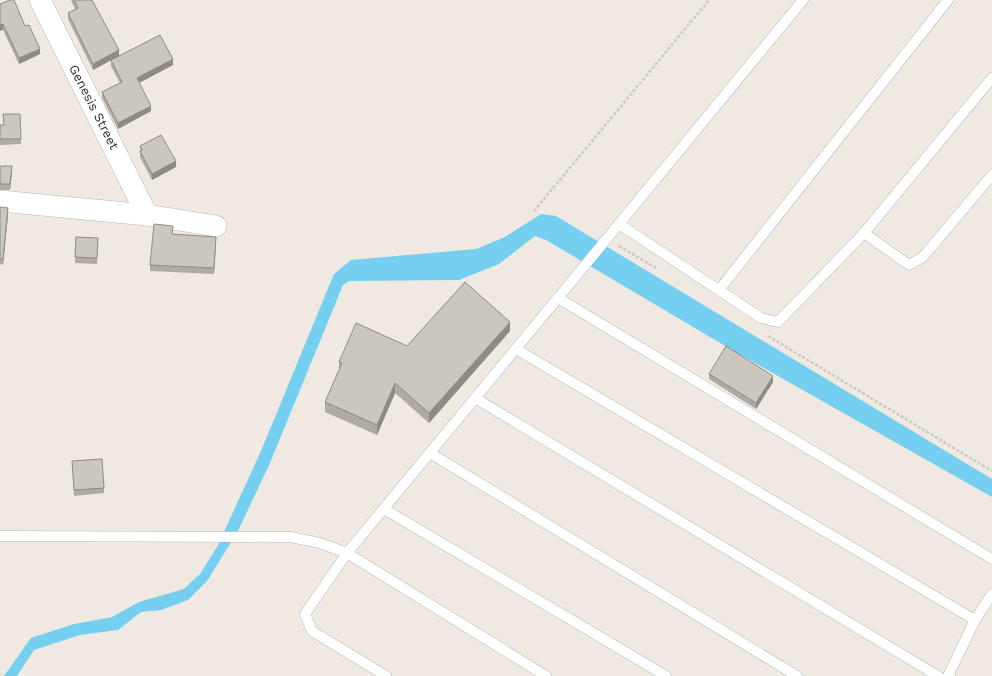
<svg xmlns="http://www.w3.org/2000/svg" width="992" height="676" viewBox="0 0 992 676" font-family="'Work Sans',sans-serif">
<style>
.water{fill:#75cff0}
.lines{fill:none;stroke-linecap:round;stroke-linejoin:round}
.service-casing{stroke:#b4b7c1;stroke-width:11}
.minor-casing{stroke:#b4b7c1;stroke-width:22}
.path{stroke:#c9c9c9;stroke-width:2.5;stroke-dasharray:3 2;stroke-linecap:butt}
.service{stroke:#fff;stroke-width:10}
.minor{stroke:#fff;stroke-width:21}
.wall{fill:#afaba4}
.shaded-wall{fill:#8e8b86}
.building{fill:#cbc7bf;stroke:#8e8b86}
.labels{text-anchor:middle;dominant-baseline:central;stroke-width:3;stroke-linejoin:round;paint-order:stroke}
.street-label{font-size:13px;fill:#2e2e2e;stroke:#fff}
</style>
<rect width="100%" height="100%" fill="#efe9e1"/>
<polygon class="water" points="541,214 556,216 992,479 992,497 732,350 546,240 535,236 499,264 459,280 349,281 343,285 270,463 238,531 207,581 188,600 161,610 141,612 118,630 80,635 34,650 17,676 4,676 31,638 74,624 112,617 139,602 184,589 200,574 217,547 261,451 334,274 351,260 476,249 505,237"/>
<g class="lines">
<g class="service-casing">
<g id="service">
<polyline points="619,224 803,0"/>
<polyline points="864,233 909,265 923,257 992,175"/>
<polyline points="719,290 948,0"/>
<polyline points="558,298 992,559"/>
<polyline points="516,349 975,620 948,676"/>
<polyline points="475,398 938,676"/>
<polyline points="430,453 797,676"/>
<polyline points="384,509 666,676"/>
<polyline points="0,536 291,537 320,543 347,553 619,224 761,318 778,322 864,233 992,78"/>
<polyline points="975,620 992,594"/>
<polyline points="386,676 312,631 305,614 347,553 546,676"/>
</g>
</g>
<g class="minor-casing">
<g id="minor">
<polyline points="40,0 147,215"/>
<polyline points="0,201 147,215 216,226"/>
</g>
</g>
<g class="path">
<polyline points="534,211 709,0"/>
<polyline points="619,246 656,268"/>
<polyline points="768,336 992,471"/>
</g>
<use href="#service" class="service"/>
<use href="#minor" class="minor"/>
</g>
<g class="wall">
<polygon points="71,0 92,0 119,56 173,65 139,83 151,111 118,129 102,98 102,92 120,83 111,66 111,60 93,70 68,19 68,13 75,9"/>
<polygon points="0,4 25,26 40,54 19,64 3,30"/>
<polygon points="3,114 21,139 21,144 0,145 0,125 4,125"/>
<polygon points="140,146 176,167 152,180 140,157"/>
<polygon points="0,166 12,172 10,190 0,190"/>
<polygon points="0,207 8,214 3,265 0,264"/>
<polygon points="173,234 216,242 214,274 150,271 150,265"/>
<polygon points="76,237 98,244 97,264 75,263"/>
<polygon points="510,331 429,423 395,393 377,435 325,412 325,402 339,371 339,362 407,346"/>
<polygon points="709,374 773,382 756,409 709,379"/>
<polygon points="72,461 104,488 104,493 74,496"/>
</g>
<g class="shaded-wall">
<polygon points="3,24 3,30 0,31 0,25"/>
<polygon points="40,49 40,54 19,64 19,58"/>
<polygon points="119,50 119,56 93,70 93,64"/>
<polygon points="173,59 173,65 137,84 137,78"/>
<polygon points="151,106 151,111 118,129 118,123"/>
<polygon points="176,161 176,167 152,180 152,174"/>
<polygon points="12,166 12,172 10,190 10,184"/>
<polygon points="8,208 8,214 3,265 3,259"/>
<polygon points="216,237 216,242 214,274 214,268"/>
<polygon points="510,322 510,331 429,423 429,413"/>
<polygon points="773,376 773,382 756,409 756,403"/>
<polygon points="395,383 395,393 377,435 377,425"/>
</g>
<g class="building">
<polygon points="10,0 14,0 25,26 29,25 40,49 19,58 3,24 0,25 0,4"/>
<polygon points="74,0 92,0 119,50 93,64 68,13 78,8"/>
<polygon points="160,35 173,59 137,78 151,106 118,123 102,92 122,82 111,60"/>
<polygon points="3,114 20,114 21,139 0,139 0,125 4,125"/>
<polygon points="161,135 176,161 152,174 140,151 142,150 140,146"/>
<polygon points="0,166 12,166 10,184 0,184"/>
<polygon points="0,207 8,208 3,259 0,259"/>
<polygon points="154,224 173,226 172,234 216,237 214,268 150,265"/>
<polygon points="76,237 98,238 97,258 75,257"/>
<polygon points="465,282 510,322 429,413 395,383 377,425 325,402 342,363 339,362 356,323 407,346"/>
<polygon points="726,346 773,376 756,403 709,374"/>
<polygon points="102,459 104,488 74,490 72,461"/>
</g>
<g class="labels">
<g class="street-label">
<text transform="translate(94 107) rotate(63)">Genesis Street</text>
</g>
</g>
</svg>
